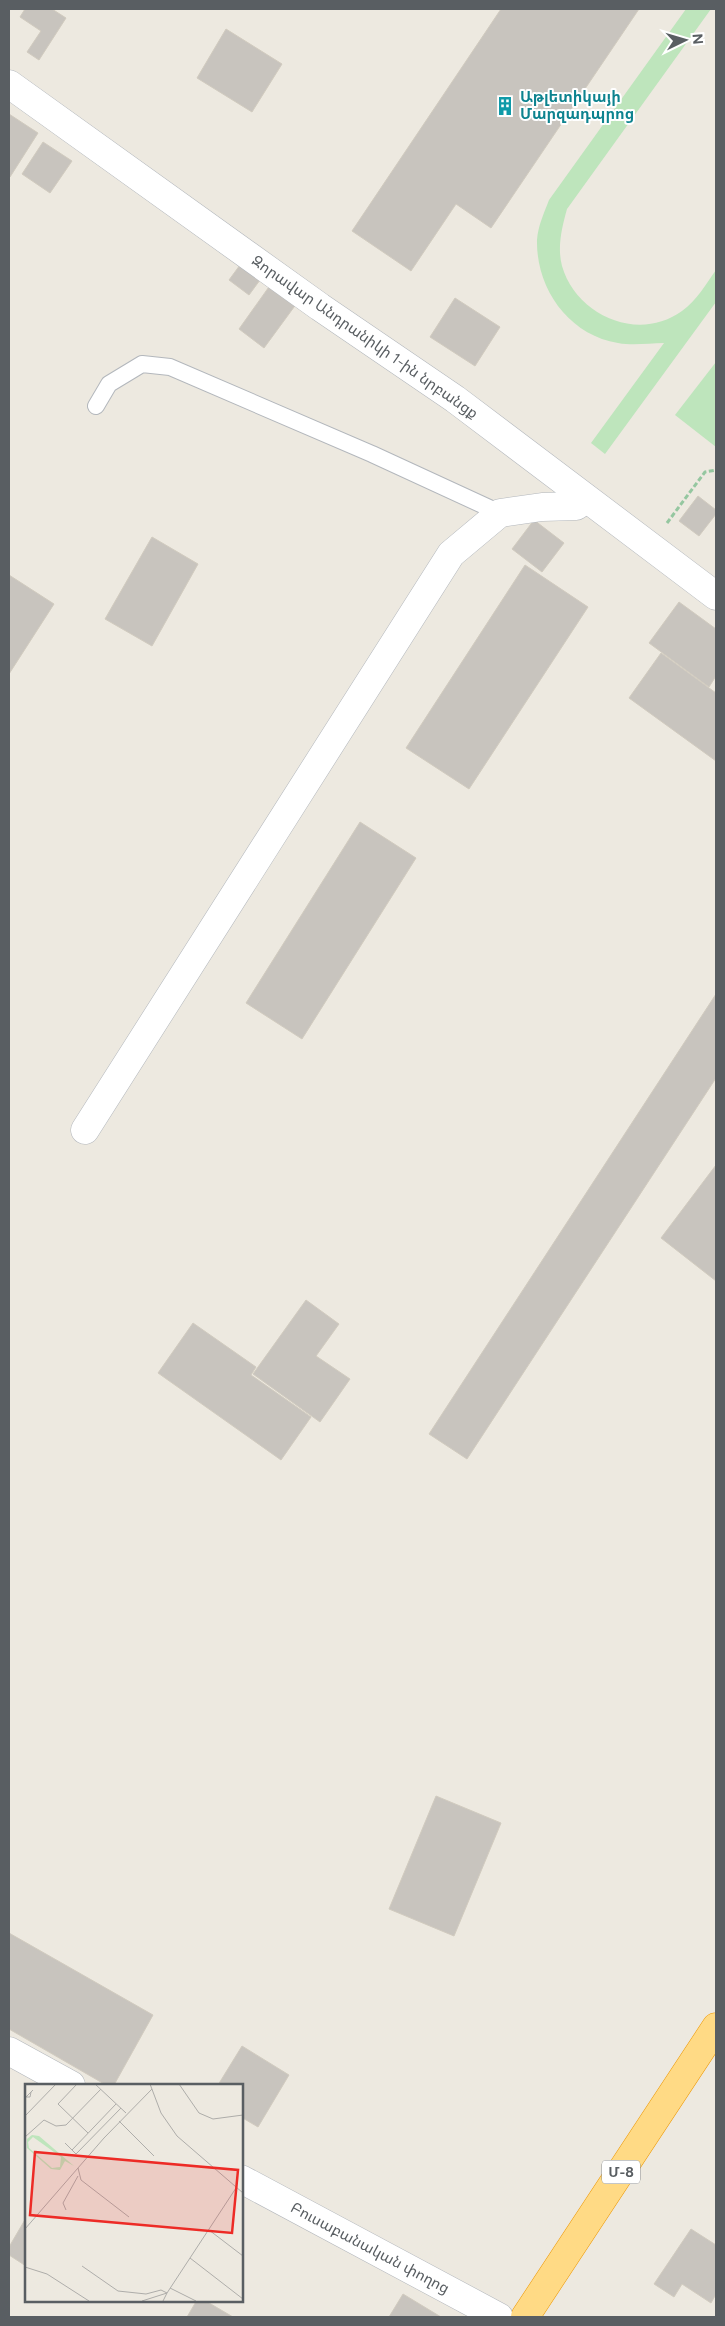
<svg xmlns="http://www.w3.org/2000/svg" width="725" height="2326" viewBox="0 0 725 2326" font-family="Figtree,'Noto Sans Armenian',sans-serif">
<style>
.green{fill:#bee5bc}
.building{fill:#c8c4be;stroke:#d1cbbf}
.lines{fill:none;stroke-linecap:round;stroke-linejoin:round}
.lane-casing{stroke:#b3b7bc;stroke-width:18}
.street-casing{stroke:#b3b7bc;stroke-width:29}
.highway-casing{stroke:#ed9700;stroke-width:29}
.path{stroke:#95c7a0;stroke-width:3;stroke-dasharray:5 2.5;stroke-linecap:butt}
.lane{stroke:#fff;stroke-width:16}
.street{stroke:#fff;stroke-width:28}
.highway{stroke:#ffda85;stroke-width:28}
.labels{text-anchor:middle;dominant-baseline:central;stroke-width:4;stroke-linejoin:round;paint-order:stroke}
.shield{fill:#fff;stroke:#8b8e91;stroke-width:1}
.shield-label{font-size:14px;font-weight:bold;fill:#595e62}
.culture-label{font-size:15px;font-weight:bold;fill:#0d838f;stroke:#fff;text-anchor:start}
.street-label{font-size:15px;fill:#595e62;stroke:#fff}
.inset-road{fill:none;stroke:#aeadaa;stroke-width:1}
.view{fill:#ed2b26;fill-opacity:0.15;stroke:#ed2b26;stroke-width:2.5}
.inset-edge{fill:none;stroke:#595e62;stroke-width:2.5}
</style>
<rect width="100%" height="100%" fill="#ede9e0"/>
<g class="green">
<path d="M686,9H711L567,209C562,227 557,247 562,266C576,315 638,343 682,311C697,300 706,284 716,270V302L605,454L591,443L664,343C649,343 634,346 618,343C569,335 536,289 537,240C538,226 544,213 549,200Z"/>
<polygon points="716,362 716,447 675,415"/>
</g>
<g class="building">
<polygon points="25,9 52,9 66,18 39,60 27,52 41,31 20,17"/>
<polygon points="501,9 639,9 491,228 456,204 411,271 352,231"/>
<polygon points="226,29 282,64 252,112 197,78"/>
<polygon points="9,114 38,133 10,177 9,176"/>
<polygon points="43,142 72,161 50,193 22,174"/>
<polygon points="240,265 260,280 249,295 229,280"/>
<polygon points="271,284 297,303 264,348 239,329"/>
<polygon points="455,298 500,327 475,366 430,337"/>
<polygon points="698,496 716,510 716,514 699,536 679,521"/>
<polygon points="534,520 564,543 542,572 512,549"/>
<polygon points="152,537 198,564 152,646 105,619"/>
<polygon points="525,565 588,607 469,789 406,748"/>
<polygon points="9,575 54,604 9,674"/>
<polygon points="679,602 716,629 716,676 709,687 649,643"/>
<polygon points="661,653 716,693 716,761 629,698"/>
<polygon points="360,822 416,858 302,1039 246,1003"/>
<polygon points="716,994 716,1078 467,1459 429,1434"/>
<polygon points="716,1165 716,1281 661,1238"/>
<polygon points="306,1300 339,1324 316,1356 350,1379 320,1422 253,1374"/>
<polygon points="193,1323 256,1367 251,1375 311,1417 281,1460 158,1373"/>
<polygon points="436,1796 501,1823 454,1936 389,1909"/>
<polygon points="9,1933 153,2015 114,2085 106,2085 9,2029"/>
<polygon points="242,2046 289,2075 258,2127 241,2117 241,2085 218,2085"/>
<polygon points="26,2218 26,2266 9,2255 9,2247"/>
<polygon points="691,2229 716,2245 716,2294 711,2303 682,2284 674,2297 654,2284"/>
<polygon points="403,2294 441,2317 389,2317"/>
<polygon points="197,2300 204,2300 233,2317 187,2317"/>
</g>
<g class="lines">
<g class="lane-casing">
<polyline id="lane" points="96,406 109,384 142,364 170,367 372,454 500,513"/>
</g>
<g class="street-casing">
<g id="street">
<polyline points="9,84 320,307 455,399 716,596"/>
<polyline points="85,1130 451,554 500,513 542,507 576,506 586,499"/>
<polyline points="9,2051 71,2085"/>
<polyline points="241,2179 499,2317"/>
</g>
</g>
<g class="highway-casing">
<polyline id="highway" points="525,2317 716,2027"/>
</g>
<polyline class="path" points="667,523 705,472 716,470"/>
<use href="#lane" class="lane"/>
<use href="#street" class="street"/>
<use href="#highway" class="highway"/>
</g>
<defs>
<g id="building-bare" transform="scale(1.5)"><path d="M-4-6H4V6H1V3H-1V6H-4ZM-2.5-4.3h1.7v1.8h-1.7ZM.8-4.3h1.7v1.8H.8ZM-2.5-1h1.7V.8h-1.7ZM.8-1h1.7V.8H.8Z" fill="#0f9aa8" stroke="#fff" stroke-width="2.5" paint-order="stroke"/></g>
</defs>
<g fill-rule="evenodd">
<use href="#building-bare" x="505" y="106"/>
</g>
<g class="labels">
<rect class="shield" x="602" y="2160.5" width="38" height="23" rx="4"/>
<g class="shield-label">
<text x="621" y="2172">Մ-8</text>
</g>
<g class="culture-label">
<text x="520" y="97">Աթլետիկայի<tspan x="520" dy="17">Մարզադպրոց</tspan></text>
</g>
<g class="street-label">
<text transform="translate(365 337) rotate(35)">Զորավար Անդրանիկի 1-ին նրբանցք</text>
<text transform="translate(370 2248) rotate(28)">Բուսաբանական փողոց</text>
</g>
</g>
<g transform="translate(25 2084)">
<rect width="218" height="218" fill="#ede9e0"/>
<path d="M7,51L14,52L49,82L40,77L35,86L26,85L2,64V55ZM8,53L36,73L35,83L27,84L4,64L3,58Z" fill="#bee5bc" fill-rule="evenodd"/>
<path class="inset-road" d="M52,0L33,20L63,49M70,0L101,29M125,0L136,29L152,52L218,109M154,0L174,29L188,35L218,31M6,8L5,13H1L8,6M0,32L31,0M94,37L129,72M0,53L19,36L31,42L41,41L76,5M40,59L51,70L96,24M47,66L91,20M53,84L56,96L104,133M41,126L38,119L53,92M0,145L79,54L127,5M184,146L218,172M165,174L218,215M57,182L93,207L121,210L136,206L142,209L138,217M0,183L22,190L64,217M145,204L171,217M117,217L142,209L211,104"/>
<path class="view" d="M10,68L213,86L207,149L5,131Z"/>
<rect width="218" height="218" class="inset-edge"/>
</g>
<rect width="725" height="2326" fill="none" stroke="#595e62" stroke-width="20"/>
<g transform="translate(685 40) rotate(85)" stroke="#ffffff" stroke-width="4" paint-order="stroke">
<path d="M0-4L9 19L0 12L-9 19Z" fill="#595e62"/>
<text y="-8" font-size="14" font-weight="bold" text-anchor="middle" fill="#595e62">N</text>
</g>
</svg>
